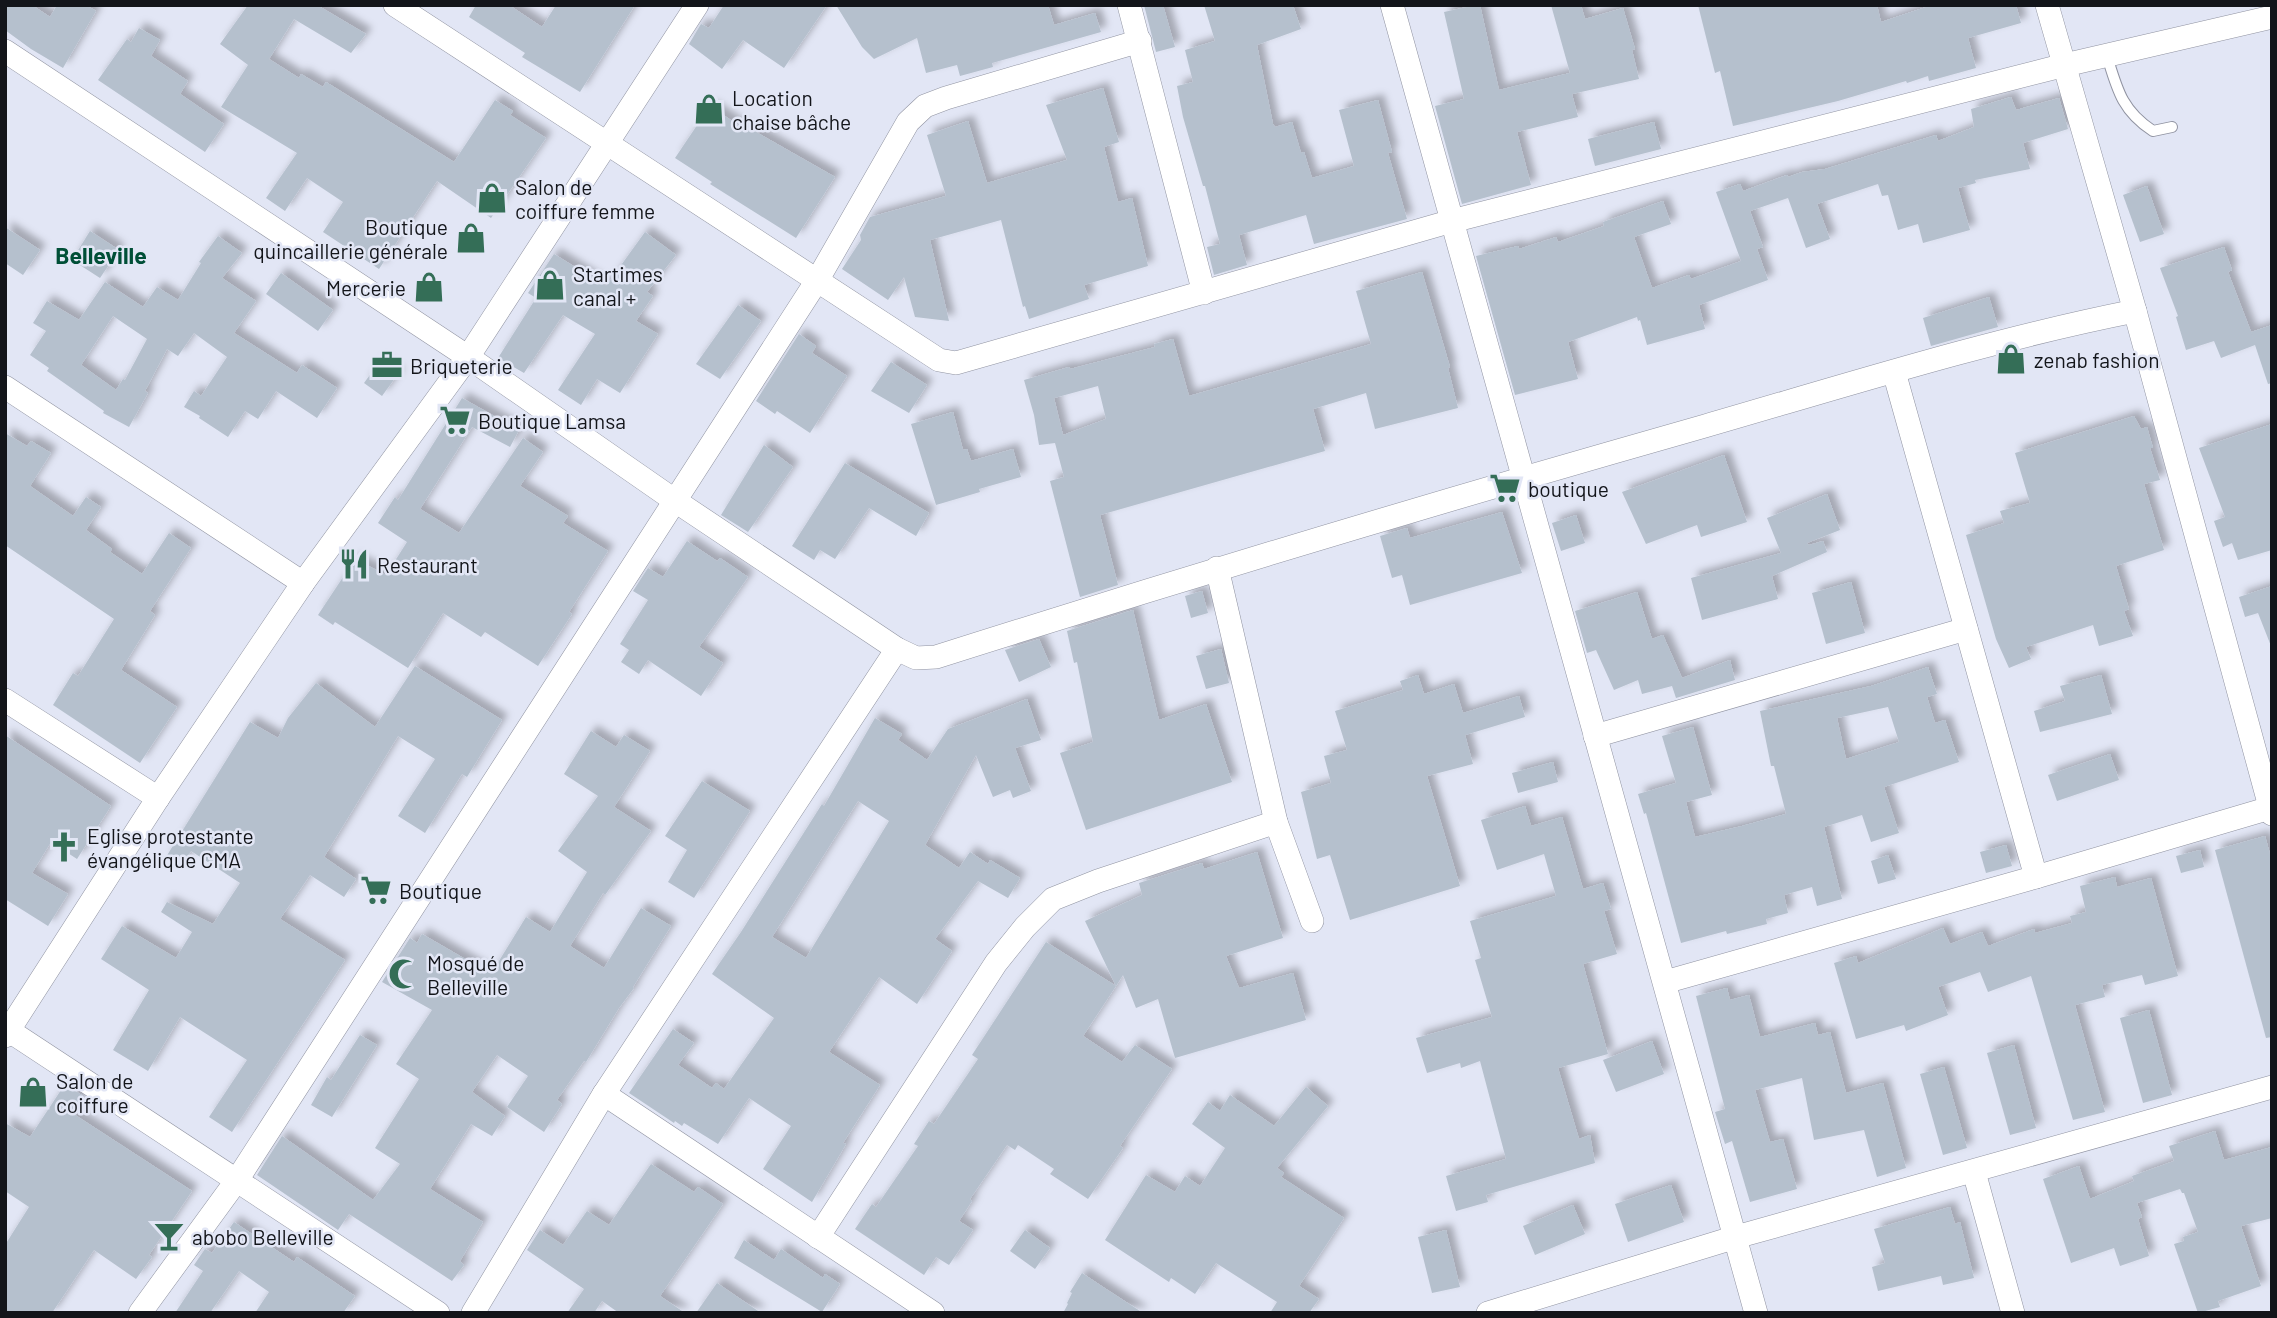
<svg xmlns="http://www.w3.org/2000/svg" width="2277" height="1318" viewBox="0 0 2277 1318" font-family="Barlow,sans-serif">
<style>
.building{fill:#b5c0cd;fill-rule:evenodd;filter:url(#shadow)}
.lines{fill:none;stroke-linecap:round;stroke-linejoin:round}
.service-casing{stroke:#9093a1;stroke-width:12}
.minor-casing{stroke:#9093a1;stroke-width:24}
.service{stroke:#fff;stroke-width:10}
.minor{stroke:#fff;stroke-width:23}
.labels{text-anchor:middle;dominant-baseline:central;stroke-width:5;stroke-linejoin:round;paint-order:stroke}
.poi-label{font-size:21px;fill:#13151a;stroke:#e2e6f5;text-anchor:start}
.neighbourhood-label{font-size:23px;font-weight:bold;fill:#004f37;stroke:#e2e6f5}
</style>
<defs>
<filter id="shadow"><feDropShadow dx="6" dy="-6" stdDeviation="3.5" flood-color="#0004"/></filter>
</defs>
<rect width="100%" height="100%" fill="#e2e6f5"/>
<g class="building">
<polygon points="5,5 32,5 50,17 57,5 86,5 96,11 63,68 31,49 5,30"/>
<polygon points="248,5 317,5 366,34 351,53 294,19 269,59 299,78 301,74 323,87 326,82 454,162 495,100 513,111 510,115 546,138 491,218 437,181 379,269 323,232 343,202 307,178 285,211 266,198 297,153 221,107 248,65 220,44"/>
<polygon points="476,5 509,5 542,27 556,5 635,5 580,92 522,57 525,53 469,17"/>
<polygon points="724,5 827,5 784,68 743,40 722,69 689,44 701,24 709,28"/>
<polygon points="836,5 1048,5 1054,25 1095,13 1101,32 992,63 993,67 960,76 957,65 926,73 917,38 874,59 862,47"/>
<polygon points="1144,5 1163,5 1175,47 1156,52"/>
<polygon points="1204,5 1293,5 1301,29 1257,45 1273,124 1275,127 1292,122 1301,153 1304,152 1312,178 1354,166 1339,110 1378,100 1392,152 1388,153 1407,219 1314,244 1306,215 1239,235 1247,265 1214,275 1207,247 1220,244 1205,186 1203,186 1183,117 1177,86 1193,82 1185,50 1215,41"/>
<polygon points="1476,5 1480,5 1499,90 1570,73 1551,5 1581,5 1585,19 1623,8 1635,49 1632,50 1639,79 1572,94 1578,117 1517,132 1531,185 1462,204 1435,106 1464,99 1444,12"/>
<polygon points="1698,5 1877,5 1881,22 1932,5 2016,5 2021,23 1968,38 1976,68 1929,81 1928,76 1907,83 1906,81 1838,101 1733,126 1720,71 1715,73"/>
<polygon points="139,28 160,40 151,56 188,81 180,94 224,124 205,152 98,80 127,39 131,42"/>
<polygon points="1103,88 1119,142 1104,147 1118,202 1132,198 1148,266 1084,285 1089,299 1029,319 1025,306 1023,307 1001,220 930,240 949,321 915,317 904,277 888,300 842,269 861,240 860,235 870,217 946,196 927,135 968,121 987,183 1067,160 1046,105"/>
<polygon points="2011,97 2016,110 2059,98 2068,129 2023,143 2030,169 1975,180 1976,183 1958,188 1970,230 1923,243 1918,224 1898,230 1888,195 1882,196 1878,184 1817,204 1830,239 1806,248 1788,198 1750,211 1763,247 1757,249 1768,280 1699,305 1705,329 1647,345 1640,320 1638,321 1637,317 1568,342 1578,379 1515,395 1476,256 1518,246 1519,249 1556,237 1558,242 1604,226 1603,222 1663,201 1671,224 1634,237 1652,288 1689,275 1691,279 1741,261 1716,192 1740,184 1743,191 1787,175 1788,177 1802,172 1825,169 1936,135 1938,141 1974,127 1971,109"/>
<polygon points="710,106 747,131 749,128 835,177 796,238 710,184 712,182 675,158"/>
<polygon points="1654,122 1661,149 1595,166 1588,139"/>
<polygon points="2147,186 2164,234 2140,242 2123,195"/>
<polygon points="5,227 40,250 23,275 5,263"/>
<polygon points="90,231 119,250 100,278 72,260"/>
<polygon points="645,232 676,255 647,292 653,296 636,321 658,334 620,393 597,379 581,405 558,390 595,334 563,315 524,373 498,358 536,298 528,293 554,254 606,286"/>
<path d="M218,236L242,253L222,278L256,301L234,333L297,373L302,365L337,388L317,418L276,391L258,419L245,411L228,437L199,418L200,416L184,407L194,391L201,396L227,357L194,333L178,356L167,349L145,391L148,393L129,427L103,413L104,411L47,371L49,368L30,355L46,331L33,323L47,301L79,320L105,282L143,307L157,287L178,300L201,263L199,262ZM113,316L147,339L125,380L123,379L116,390L81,365Z"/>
<polygon points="2224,247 2232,270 2228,272 2255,342 2251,332 2272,325 2272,383 2268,384 2255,345 2221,358 2214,341 2186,350 2176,317 2178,316 2160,268"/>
<path d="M1422,272L1450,367L1448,368L1458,408L1375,429L1366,393L1313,409L1325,451L1100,515L1118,585L1080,597L1050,481L1064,477L1055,443L1039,445L1034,415L1024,380L1069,367L1070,369L1155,347L1154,344L1173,339L1189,396L1371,344L1356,291ZM1098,386L1106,419L1063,435L1054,398Z"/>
<polygon points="281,273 333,310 318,331 266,294"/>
<polygon points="1989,297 1998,327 1931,346 1923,318"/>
<polygon points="738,305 761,321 720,379 696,364"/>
<polygon points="799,334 816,346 812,353 847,376 810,433 777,411 775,414 756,401"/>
<polygon points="380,361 398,374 382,396 364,383"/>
<polygon points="891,362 927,385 909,413 871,391"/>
<polygon points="462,398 519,430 510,447 472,427 420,509 459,533 523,438 543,452 520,486 568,516 563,523 608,551 569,612 572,614 538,666 485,632 481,637 443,613 408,668 335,622 333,625 318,615 355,559 386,575 407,542 378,523 395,497 398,500"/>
<polygon points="953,412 963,450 967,449 971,461 1013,449 1021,477 979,489 980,492 936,505 911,424"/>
<polygon points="2134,416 2141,429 2147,427 2153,448 2150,448 2160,480 2144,484 2164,550 2116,566 2129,609 2124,611 2133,636 2099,646 2093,625 2026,647 2031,659 2009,668 1996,639 1966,535 2004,523 2000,511 2030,503 2015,453"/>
<polygon points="2272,424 2272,550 2238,560 2232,543 2223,547 2214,521 2225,517 2199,448"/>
<polygon points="5,433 27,446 31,441 51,453 30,486 73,516 86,497 101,507 86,530 112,549 110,552 142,574 169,533 191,548 150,611 155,615 121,670 177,707 140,763 53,705 73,673 78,676 114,619 5,545"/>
<polygon points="764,445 793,467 748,532 721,515"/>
<polygon points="1724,455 1747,522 1701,537 1697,525 1646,544 1622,492"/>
<polygon points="845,463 929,513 916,536 869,508 835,559 820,550 814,560 792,546"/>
<polygon points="1827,494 1840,530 1807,543 1809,545 1823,541 1827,552 1772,576 1778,599 1702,620 1691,578 1781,553 1767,518"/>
<polygon points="1502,512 1522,573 1410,605 1402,575 1392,578 1380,536 1407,528 1410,538"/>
<polygon points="1576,515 1585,543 1561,551 1552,523"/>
<polygon points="687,541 717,561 720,558 748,577 699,647 723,663 701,696 648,660 639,674 621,662 629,650 620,644 648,600 633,591 648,568 663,577"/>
<polygon points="1851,582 1865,633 1826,644 1812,593"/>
<polygon points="2272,586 2272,646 2271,646 2258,613 2245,617 2239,597"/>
<polygon points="1202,591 1208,613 1191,618 1185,596"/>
<polygon points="1637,592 1652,639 1663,635 1682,678 1730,660 1735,680 1676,698 1672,686 1642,694 1638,680 1614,690 1596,650 1587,653 1575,611"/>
<polygon points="1133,610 1159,720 1206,704 1232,782 1086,830 1060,753 1093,742 1077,662 1074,663 1067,631"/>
<polygon points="1039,639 1051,667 1019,682 1005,650"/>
<polygon points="1221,649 1229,683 1206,689 1196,656"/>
<polygon points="415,666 502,720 467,777 462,774 425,833 398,816 435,759 398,736 324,857 356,879 344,897 310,875 280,919 345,960 232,1132 209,1117 247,1060 180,1017 148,1071 113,1050 149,990 101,959 122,926 176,958 192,932 161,912 167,902 213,924 240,883 191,851 181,866 166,857 250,722 278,738 288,718 316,683 375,727"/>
<path d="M1928,667L1937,694L1927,697L1935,723L1945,720L1959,762L1884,787L1899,833L1871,842L1862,815L1824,827L1842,899L1817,906L1812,887L1784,895L1788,913L1766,919L1767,924L1727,934L1726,931L1681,943L1646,813L1644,814L1638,794L1676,783L1662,736L1693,727L1712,795L1686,802L1695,837L1742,826L1786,814L1774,766H1771L1760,711L1871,686ZM1888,707L1899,742L1846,759L1837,718Z"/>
<polygon points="1418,675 1424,694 1454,684 1463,713 1519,696 1525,717 1465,735 1473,764 1427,776 1460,886 1350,920 1330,855 1317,859 1301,792 1331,783 1324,756 1347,750 1335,711 1403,690 1400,681"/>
<polygon points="2101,675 2112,714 2040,732 2034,711 2065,701 2060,686"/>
<path d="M1027,699L1041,740L1015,748L1031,791L1013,798L1010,790L993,797L976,755L925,845L959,868L970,852L988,864L990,860L1020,878L1008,898L978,881L935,939L952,951L917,1004L879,977L829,1052L880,1085L843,1143L846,1144L812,1202L763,1169L791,1126L749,1098L718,1144L684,1123L682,1126L675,1121L674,1123L629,1093L673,1029L694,1043L678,1065L712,1088L716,1083L724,1089L774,1018L712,974L741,932L822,804L824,806L875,718L902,734L898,740L927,760L948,729ZM858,801L889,821L806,958L772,937Z"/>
<polygon points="591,731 616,747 624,735 650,751 614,807 651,831 605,895 603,893 570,946 604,968 641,908 671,926 633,987 634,988 619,1008 586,1062 584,1061 557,1100 562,1104 544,1132 507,1107 528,1076 497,1055 472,1092 505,1116 492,1136 471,1124 430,1189 483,1222 460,1261 464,1265 452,1281 349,1214 338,1230 257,1175 282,1136 373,1200 400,1164 375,1148 419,1079 396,1064 432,1010 382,982 410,938 417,943 422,934 491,974 526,917 550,932 587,872 558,851 598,796 564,774"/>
<polygon points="5,735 111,806 77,859 51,842 32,873 68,894 48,926 5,899"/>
<polygon points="2110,754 2119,780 2057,801 2048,775"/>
<polygon points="1553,762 1558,782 1518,793 1512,773"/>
<polygon points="702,781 750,811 694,898 668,882 687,850 665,836"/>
<polygon points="1525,806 1531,826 1562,817 1583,889 1603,883 1611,909 1604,911 1617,954 1583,964 1608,1054 1558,1068 1579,1139 1590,1135 1595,1163 1486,1195 1488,1202 1456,1211 1446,1176 1506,1159 1480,1061 1461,1068 1460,1063 1427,1073 1416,1038 1492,1017 1475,960 1481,958 1470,921 1556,896 1544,854 1497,870 1481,820"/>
<polygon points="2265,836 2272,861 2272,1037 2266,1038 2215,850"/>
<polygon points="2006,845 2012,866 1986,873 1980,852"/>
<polygon points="2200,850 2204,867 2181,873 2176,856"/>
<polygon points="1257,852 1283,938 1226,956 1239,988 1293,973 1306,1020 1175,1058 1158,999 1136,1008 1123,975 1116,986 1085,921 1142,895 1139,883 1202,863 1204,869"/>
<polygon points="1888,855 1896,879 1878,884 1871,861"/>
<polygon points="2115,877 2117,887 2151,878 2178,976 2145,985 2142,975 2102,985 2105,997 2075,1005 2105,1112 2073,1120 2031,976 1988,992 1980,972 1938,987 1948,1015 1906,1031 1904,1025 1856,1039 1834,963 1856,956 1858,963 1943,928 1950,944 1982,932 1988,946 2034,929 2035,933 2072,923 2070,916 2086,912 2080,886"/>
<polygon points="1046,942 1116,986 1083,1036 1122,1062 1135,1045 1172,1069 1120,1146 1123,1148 1088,1199 1050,1174 1054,1169 1018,1145 1015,1150 1007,1145 970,1199 972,1201 959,1221 973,1230 949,1265 936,1257 924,1275 855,1229 872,1204 876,1207 918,1146 914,1144 929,1121 934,1124 978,1059 972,1055"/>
<polygon points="1727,988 1730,1000 1749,995 1760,1037 1815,1023 1818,1035 1830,1032 1846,1093 1883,1083 1906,1168 1877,1177 1864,1130 1814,1140 1802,1078 1755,1090 1770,1142 1783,1139 1797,1189 1750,1202 1732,1141 1725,1144 1715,1112 1725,1109 1696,996"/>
<polygon points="2149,1010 2172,1095 2143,1103 2120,1018"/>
<polygon points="360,1035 377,1045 332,1117 311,1105 327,1077 331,1080"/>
<polygon points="1652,1041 1664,1074 1616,1092 1603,1060"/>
<polygon points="2014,1045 2036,1128 2010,1135 1987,1053"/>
<polygon points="1944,1067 1967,1148 1943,1155 1920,1074"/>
<polygon points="65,1084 83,1096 72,1113 192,1191 149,1255 152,1257 136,1279 94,1250 52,1313 5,1313 5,1245 29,1207 5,1191 5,1123 30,1137"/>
<polygon points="1306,1087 1328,1106 1277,1168 1284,1173 1281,1177 1344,1218 1299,1286 1319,1299 1309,1313 1270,1313 1277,1302 1216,1263 1195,1294 1171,1278 1169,1282 1105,1240 1146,1175 1175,1192 1185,1176 1200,1186 1225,1148 1192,1124 1208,1102 1220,1111 1230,1095 1274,1126"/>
<polygon points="2215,1131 2224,1160 2272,1147 2272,1218 2241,1226 2261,1286 2218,1301 2220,1307 2198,1313 2174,1244 2184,1241 2183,1237 2198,1232 2184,1193 2182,1193 2180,1189 2137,1203 2142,1217 2138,1219 2149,1256 2120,1266 2114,1248 2071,1263 2043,1179 2079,1166 2090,1199 2134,1181 2132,1176 2174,1161 2169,1146"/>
<polygon points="651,1164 694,1192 698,1187 723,1204 660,1296 685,1313 619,1313 602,1301 594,1313 567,1313 584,1289 527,1250 540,1230 563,1245 587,1211 609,1225"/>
<polygon points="1671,1185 1684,1222 1628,1242 1615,1204"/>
<polygon points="1573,1205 1585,1234 1535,1255 1523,1226"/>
<polygon points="1950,1207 1955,1224 1960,1222 1974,1278 1943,1285 1941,1276 1878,1291 1872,1267 1885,1263 1874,1229"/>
<polygon points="234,1222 294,1262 297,1257 355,1296 343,1313 255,1313 269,1292 239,1271 210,1313 175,1313 203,1271 194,1265 205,1249 212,1253"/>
<polygon points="1025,1230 1050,1248 1035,1269 1010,1251"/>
<polygon points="1446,1230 1460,1287 1432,1293 1418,1237"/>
<polygon points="744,1240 774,1260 781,1249 823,1278 825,1274 840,1284 822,1312 734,1258"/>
<polygon points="1082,1273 1103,1287 1143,1313 1063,1313 1068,1304 1067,1303 1072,1293 1070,1292"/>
<polygon points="717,1283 761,1313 696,1313"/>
</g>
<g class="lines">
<g class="service-casing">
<path id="service" d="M2107,56C2117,89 2122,111 2153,131L2172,127"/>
</g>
<g class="minor-casing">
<g id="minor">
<polyline points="395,5 939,360 956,363 1452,221 2065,65 2272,17"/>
<polyline points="1129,5 1204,293"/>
<polyline points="1392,5 1756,1313"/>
<polyline points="2047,5 2135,311 2272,814"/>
<path d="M5,51L468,357L674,500L897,649L916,658L936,657C1191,576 1448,499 1705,426C1847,385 1989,340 2135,311"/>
<polyline points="1894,372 2036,877"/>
<polyline points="5,387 303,583"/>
<polyline points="1217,568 1276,822 1312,921"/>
<polyline points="5,700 158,798"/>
<polyline points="1595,736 1966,629"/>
<polyline points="1665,982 2036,877 2270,808"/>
<polyline points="5,1028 438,1313"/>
<polyline points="5,1036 158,798 303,583 468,357 697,5"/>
<polyline points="604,1094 933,1313"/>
<polyline points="1974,1172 2013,1313"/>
<polyline points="818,1237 996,963 1025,927 1053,899 1098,881 1276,822"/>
<polyline points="140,1313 237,1180 818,279 908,122 925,106 946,98 1140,41"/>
<polyline points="473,1313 604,1094 897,649"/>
<polyline points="1488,1313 1736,1237 2272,1087"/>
</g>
</g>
<use href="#service" class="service"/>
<use href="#minor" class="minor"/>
</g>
<defs>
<g id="shop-bare" transform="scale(2.415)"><path d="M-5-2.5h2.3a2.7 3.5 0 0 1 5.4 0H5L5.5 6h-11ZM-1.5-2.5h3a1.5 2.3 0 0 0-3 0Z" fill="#346e57" stroke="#e2e6f5" stroke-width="2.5" paint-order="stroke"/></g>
<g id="office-bare" transform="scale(2.415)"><path d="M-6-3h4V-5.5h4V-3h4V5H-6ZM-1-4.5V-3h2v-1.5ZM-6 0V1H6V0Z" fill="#346e57" stroke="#e2e6f5" stroke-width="2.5" paint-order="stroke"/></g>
<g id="supermarket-bare" transform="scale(2.415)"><path d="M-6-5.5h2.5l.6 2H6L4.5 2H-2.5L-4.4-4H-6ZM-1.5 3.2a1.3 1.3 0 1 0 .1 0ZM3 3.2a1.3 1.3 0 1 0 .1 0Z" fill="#346e57" stroke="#e2e6f5" stroke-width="2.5" paint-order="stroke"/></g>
<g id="restaurant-bare" transform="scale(2.415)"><path d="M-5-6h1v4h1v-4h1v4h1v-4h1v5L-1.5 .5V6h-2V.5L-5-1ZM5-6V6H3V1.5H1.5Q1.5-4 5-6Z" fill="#346e57" stroke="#e2e6f5" stroke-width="2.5" paint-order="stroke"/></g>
<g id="church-bare" transform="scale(2.415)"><path d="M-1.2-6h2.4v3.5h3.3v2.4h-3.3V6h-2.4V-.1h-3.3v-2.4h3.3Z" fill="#346e57" stroke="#e2e6f5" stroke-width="2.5" paint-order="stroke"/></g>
<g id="mosque-bare" transform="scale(2.415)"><path d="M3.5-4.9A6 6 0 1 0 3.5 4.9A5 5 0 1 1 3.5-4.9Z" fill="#346e57" stroke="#e2e6f5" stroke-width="2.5" paint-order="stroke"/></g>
<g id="bar-bare" transform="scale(2.415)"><path d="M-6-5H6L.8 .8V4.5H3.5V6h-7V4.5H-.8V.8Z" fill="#346e57" stroke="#e2e6f5" stroke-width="2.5" paint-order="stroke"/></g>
</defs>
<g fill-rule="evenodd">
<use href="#shop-bare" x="709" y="109"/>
<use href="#shop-bare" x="492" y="198"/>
<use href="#shop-bare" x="471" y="238"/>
<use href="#shop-bare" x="550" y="285"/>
<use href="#shop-bare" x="429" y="287"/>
<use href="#shop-bare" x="2011" y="359"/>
<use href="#office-bare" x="387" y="365"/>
<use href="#supermarket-bare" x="455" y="420"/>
<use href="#supermarket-bare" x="1505" y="488"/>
<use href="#restaurant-bare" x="354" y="564"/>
<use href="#church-bare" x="64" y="847"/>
<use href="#supermarket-bare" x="376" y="890"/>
<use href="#mosque-bare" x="404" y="974"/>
<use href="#shop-bare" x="33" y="1092"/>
<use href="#bar-bare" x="169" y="1236"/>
</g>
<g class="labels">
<g class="poi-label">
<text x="732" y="97">Location<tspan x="732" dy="24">chaise bâche</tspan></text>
<text x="515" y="186">Salon de<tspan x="515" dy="24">coiffure femme</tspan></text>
<text x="448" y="226" text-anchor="end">Boutique<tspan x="448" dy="24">quincaillerie générale</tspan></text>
<text x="573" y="273">Startimes<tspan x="573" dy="24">canal +</tspan></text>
<text x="406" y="287" text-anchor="end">Mercerie</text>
<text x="2034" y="359">zenab fashion</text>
<text x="410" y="365">Briqueterie</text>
<text x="478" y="420">Boutique Lamsa</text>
<text x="1528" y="488">boutique</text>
<text x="377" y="564">Restaurant</text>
<text x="87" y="835">Eglise protestante<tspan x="87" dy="24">évangélique CMA</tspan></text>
<text x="399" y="890">Boutique</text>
<text x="427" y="962">Mosqué de<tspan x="427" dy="24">Belleville</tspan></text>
<text x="56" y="1080">Salon de<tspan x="56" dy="24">coiffure</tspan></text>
<text x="192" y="1236">abobo Belleville</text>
</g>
<g class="neighbourhood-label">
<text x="101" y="255">Belleville</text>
</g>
</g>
<rect width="2277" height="1318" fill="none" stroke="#13151a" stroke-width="14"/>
</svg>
